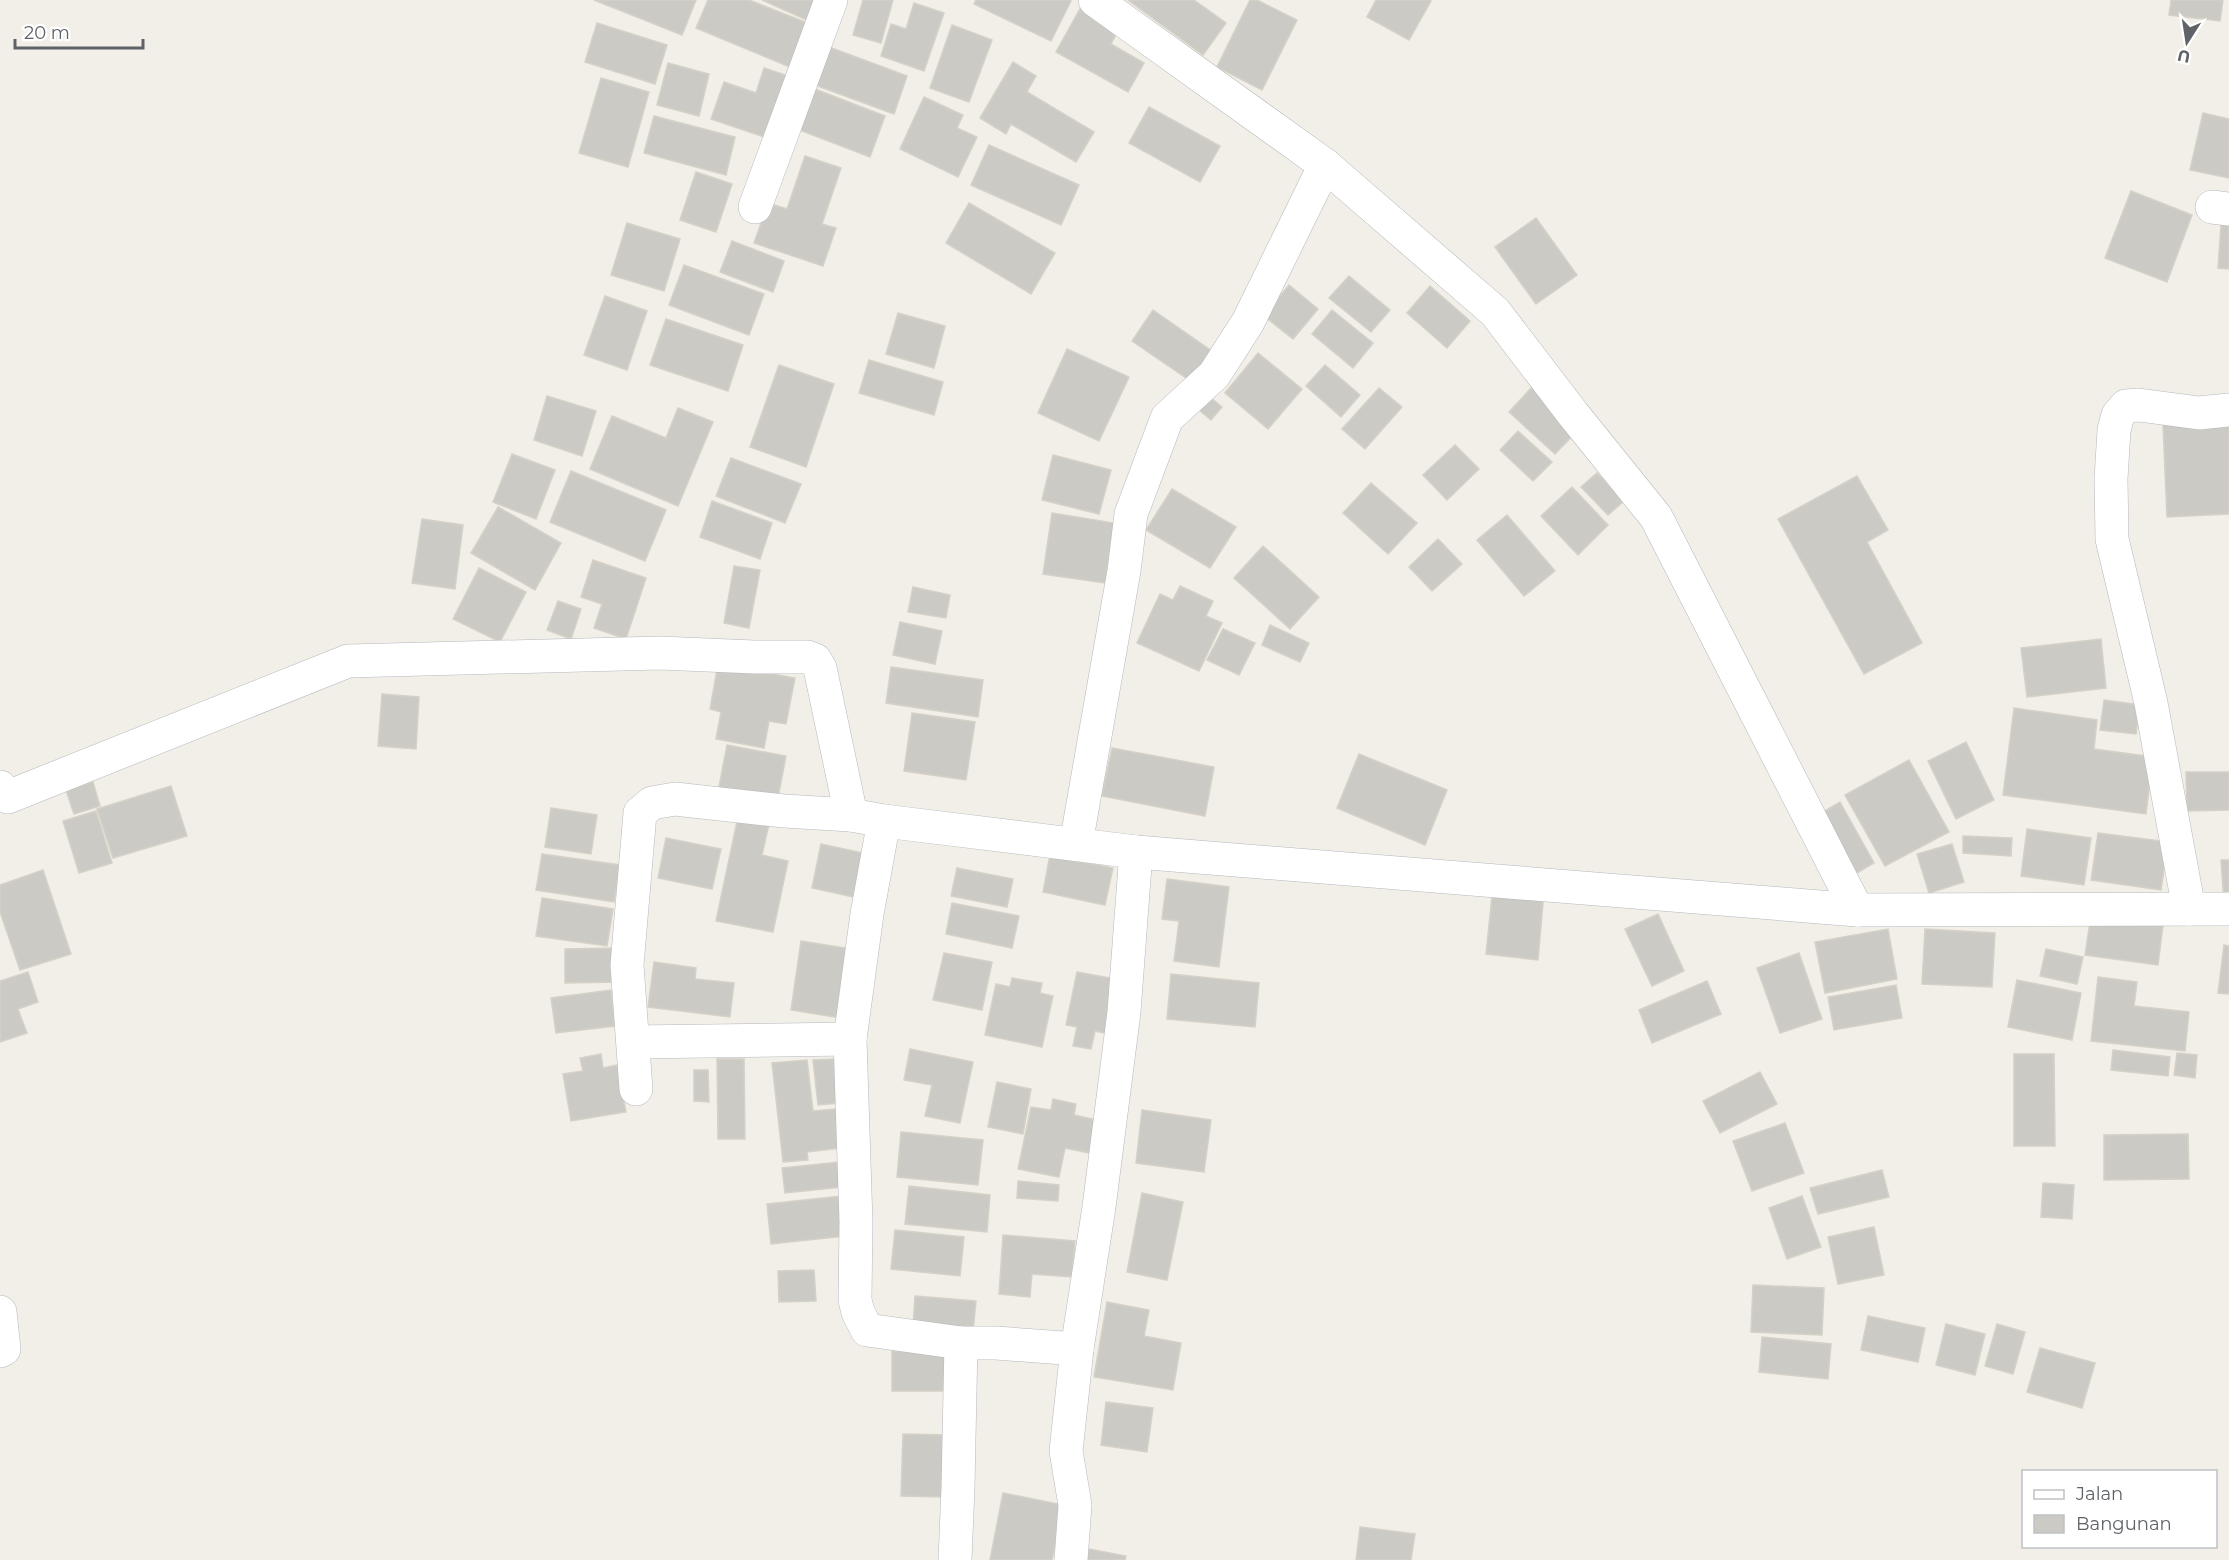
<svg xmlns="http://www.w3.org/2000/svg" width="2229" height="1560" viewBox="0 0 2229 1560" font-family="Montserrat,sans-serif">
<style>
.building{fill:#cccac5;stroke:#d6d1c6;stroke-width:1.5}
.lines{fill:none;stroke-linecap:round;stroke-linejoin:round}
.minor-casing{stroke:#b5b8bc;stroke-width:34}
.minor{stroke:#fff;stroke-width:33}
</style>
<rect width="100%" height="100%" fill="#f1efe8"/>
<g class="building">
<polygon points="594,0 696,0 682,35"/>
<polygon points="708,0 749,0 815,26 797,70 696,28"/>
<polygon points="762,0 821,0 811,22"/>
<polygon points="863,0 893,0 881,43 853,35"/>
<polygon points="976,0 1070,0 1071,1 1051,41 974,4"/>
<polygon points="1128,0 1194,0 1226,23 1203,55"/>
<polygon points="1250,0 1257,0 1297,20 1262,90 1217,67"/>
<polygon points="1376,0 1430,0 1431,1 1409,40 1367,17"/>
<polygon points="2171,0 2223,0 2220,21 2169,15"/>
<polygon points="914,3 944,13 924,71 881,56 891,24 906,29"/>
<polygon points="1081,7 1119,29 1111,44 1144,63 1128,92 1056,52"/>
<polygon points="597,23 667,45 655,84 585,62"/>
<polygon points="952,25 992,40 969,102 930,88"/>
<polygon points="829,47 907,76 894,114 815,85"/>
<polygon points="1013,62 1036,76 1027,92 1094,132 1076,162 1011,124 1006,134 980,118"/>
<polygon points="668,63 709,74 699,116 657,105"/>
<polygon points="764,68 794,78 773,140 711,119 724,82 756,93"/>
<polygon points="601,78 649,92 628,167 579,153"/>
<polygon points="807,86 885,116 870,157 792,127"/>
<polygon points="924,97 963,115 957,128 977,137 958,177 900,149"/>
<polygon points="1149,107 1220,146 1200,182 1129,143"/>
<polygon points="2203,113 2229,119 2229,178 2190,170"/>
<polygon points="654,116 735,137 726,175 644,153"/>
<polygon points="989,145 1079,185 1061,225 971,185"/>
<polygon points="805,156 841,168 822,224 836,228 823,266 754,243 768,203 787,209"/>
<polygon points="696,172 732,184 716,232 680,220"/>
<polygon points="2131,191 2192,215 2167,282 2105,258"/>
<polygon points="969,203 1055,253 1031,294 946,243"/>
<polygon points="1536,218 1577,275 1536,304 1495,247"/>
<polygon points="627,223 680,239 664,291 611,275"/>
<polygon points="2221,225 2229,225 2229,269 2218,268"/>
<polygon points="732,241 784,261 773,292 720,272"/>
<polygon points="684,265 764,294 749,335 669,305"/>
<polygon points="1349,276 1390,310 1371,332 1329,298"/>
<polygon points="1289,285 1318,309 1293,339 1264,316"/>
<polygon points="1430,286 1470,321 1447,348 1407,313"/>
<polygon points="605,296 647,311 627,370 584,355"/>
<polygon points="1153,310 1216,354 1195,384 1132,341"/>
<polygon points="1332,310 1373,343 1353,368 1312,334"/>
<polygon points="898,313 945,326 934,368 886,354"/>
<polygon points="666,319 743,345 728,391 650,365"/>
<polygon points="1067,349 1129,377 1099,441 1038,413"/>
<polygon points="1258,353 1302,389 1268,429 1225,393"/>
<polygon points="869,360 943,382 934,415 859,393"/>
<polygon points="779,365 834,384 806,467 750,447"/>
<polygon points="1325,365 1360,395 1341,417 1306,386"/>
<polygon points="1532,387 1578,430 1555,454 1509,412"/>
<polygon points="1379,388 1402,407 1365,449 1342,429"/>
<polygon points="547,396 596,411 582,456 534,440"/>
<polygon points="1210,397 1222,407 1211,420 1199,410"/>
<polygon points="678,408 713,422 678,506 590,469 612,416 666,438"/>
<polygon points="2229,422 2229,514 2167,517 2163,425"/>
<polygon points="1518,431 1552,462 1533,481 1500,450"/>
<polygon points="1455,445 1479,469 1447,500 1423,475"/>
<polygon points="512,454 555,470 536,519 493,502"/>
<polygon points="1053,455 1111,470 1099,514 1042,500"/>
<polygon points="731,458 801,484 785,523 716,496"/>
<polygon points="571,471 666,510 645,561 550,522"/>
<polygon points="1597,473 1624,501 1608,515 1581,487"/>
<polygon points="1857,476 1888,530 1867,542 1922,643 1864,674 1778,519"/>
<polygon points="1371,483 1417,523 1388,554 1343,513"/>
<polygon points="1572,487 1608,525 1578,555 1541,516"/>
<polygon points="1172,489 1236,527 1210,568 1146,530"/>
<polygon points="712,501 772,523 760,559 700,537"/>
<polygon points="498,507 561,543 535,590 471,553"/>
<polygon points="1052,513 1114,523 1105,583 1043,574"/>
<polygon points="1507,515 1555,571 1524,596 1477,540"/>
<polygon points="422,519 463,525 455,589 412,583"/>
<polygon points="1438,539 1462,564 1432,591 1409,567"/>
<polygon points="1263,546 1319,597 1290,629 1234,578"/>
<polygon points="593,560 646,578 626,639 594,628 602,604 581,597"/>
<polygon points="734,566 760,570 749,628 724,623"/>
<polygon points="479,568 526,592 500,642 453,619"/>
<polygon points="1180,586 1213,601 1206,616 1222,623 1199,671 1137,643 1160,594 1173,600"/>
<polygon points="913,587 950,595 946,618 908,612"/>
<polygon points="558,601 581,609 571,639 547,630"/>
<polygon points="900,622 942,631 935,664 893,655"/>
<polygon points="1270,625 1309,643 1300,662 1262,645"/>
<polygon points="1223,629 1255,643 1239,675 1207,660"/>
<polygon points="2101,639 2106,688 2027,697 2021,648"/>
<polygon points="718,664 795,678 786,724 769,721 764,748 716,739 721,712 710,709"/>
<polygon points="891,667 983,680 978,717 886,703"/>
<polygon points="382,694 419,697 416,749 378,746"/>
<polygon points="2104,700 2140,705 2136,734 2100,730"/>
<polygon points="2014,708 2097,720 2094,749 2153,757 2146,814 2003,795"/>
<polygon points="912,713 975,722 966,780 904,771"/>
<polygon points="1966,742 1994,800 1956,819 1928,761"/>
<polygon points="727,745 786,756 777,803 718,792"/>
<polygon points="1112,748 1214,767 1205,816 1102,796"/>
<polygon points="1359,754 1447,790 1425,845 1337,808"/>
<polygon points="1909,760 1949,832 1885,866 1845,795"/>
<polygon points="2186,772 2229,772 2229,810 2187,811"/>
<polygon points="93,782 100,806 74,814 66,790"/>
<polygon points="171,786 187,836 113,858 97,809"/>
<polygon points="1840,802 1874,863 1852,876 1818,815"/>
<polygon points="551,808 597,815 591,854 545,847"/>
<polygon points="96,811 112,863 79,873 63,821"/>
<polygon points="738,817 769,824 762,855 788,861 773,932 716,921"/>
<polygon points="2027,829 2091,838 2084,885 2021,876"/>
<polygon points="2098,833 2168,842 2161,890 2091,880"/>
<polygon points="1963,836 2012,838 2011,856 1963,853"/>
<polygon points="666,838 721,849 712,889 658,878"/>
<polygon points="821,844 872,855 863,899 812,888"/>
<polygon points="1952,844 1964,882 1929,893 1917,854"/>
<polygon points="542,854 620,865 614,902 536,890"/>
<polygon points="1050,855 1113,868 1105,905 1043,892"/>
<polygon points="2221,860 2229,860 2229,901 2224,902"/>
<polygon points="957,868 1013,879 1007,907 951,896"/>
<polygon points="43,870 71,954 20,970 0,912 0,885"/>
<polygon points="1167,879 1229,887 1219,967 1174,961 1179,921 1162,919"/>
<polygon points="1493,887 1544,892 1538,960 1486,954"/>
<polygon points="542,898 613,909 607,946 536,936"/>
<polygon points="952,903 1019,916 1012,948 946,934"/>
<polygon points="1658,914 1684,971 1652,986 1625,929"/>
<polygon points="2091,915 2163,925 2158,965 2085,955"/>
<polygon points="1888,929 1897,979 1825,993 1815,942"/>
<polygon points="1925,929 1995,933 1992,987 1922,984"/>
<polygon points="801,941 852,949 841,1018 791,1010"/>
<polygon points="2224,945 2229,946 2229,994 2218,993"/>
<polygon points="618,948 619,982 565,983 565,949"/>
<polygon points="2046,949 2083,957 2077,984 2040,976"/>
<polygon points="944,953 992,962 982,1010 933,1000"/>
<polygon points="1799,953 1822,1019 1780,1033 1757,968"/>
<polygon points="654,962 696,968 695,979 734,983 730,1017 648,1007"/>
<polygon points="28,972 38,1002 18,1009 27,1033 0,1042 0,981"/>
<polygon points="1077,972 1121,980 1109,1034 1095,1031 1091,1049 1073,1046 1077,1027 1066,1025"/>
<polygon points="1171,974 1259,983 1255,1027 1167,1019"/>
<polygon points="2098,977 2137,982 2134,1006 2189,1012 2185,1051 2091,1041"/>
<polygon points="1012,978 1042,983 1040,993 1053,996 1042,1047 985,1035 996,984 1010,987"/>
<polygon points="2017,980 2081,993 2072,1040 2008,1027"/>
<polygon points="1707,981 1721,1014 1652,1043 1639,1010"/>
<polygon points="1896,985 1902,1018 1834,1030 1828,997"/>
<polygon points="611,990 615,1026 556,1033 551,998"/>
<polygon points="910,1049 973,1062 960,1123 925,1116 932,1085 904,1080"/>
<polygon points="2113,1050 2170,1057 2168,1076 2111,1070"/>
<polygon points="2177,1053 2197,1055 2195,1078 2174,1075"/>
<polygon points="601,1054 603,1068 617,1065 626,1112 571,1121 563,1074 583,1071 580,1058"/>
<polygon points="2014,1054 2054,1054 2055,1146 2014,1146"/>
<polygon points="717,1059 744,1059 745,1139 718,1139"/>
<polygon points="834,1059 839,1103 818,1105 813,1060"/>
<polygon points="807,1060 813,1111 836,1109 840,1148 807,1152 808,1160 783,1162 772,1063"/>
<polygon points="694,1070 708,1070 709,1102 694,1101"/>
<polygon points="1760,1072 1777,1104 1720,1133 1703,1101"/>
<polygon points="997,1082 1031,1089 1023,1134 988,1127"/>
<polygon points="1053,1099 1076,1104 1074,1115 1097,1120 1090,1153 1065,1148 1059,1177 1018,1169 1031,1107 1051,1110"/>
<polygon points="1142,1110 1211,1120 1204,1172 1136,1163"/>
<polygon points="1785,1123 1804,1173 1752,1191 1733,1141"/>
<polygon points="901,1132 983,1140 978,1185 897,1177"/>
<polygon points="2188,1134 2189,1179 2104,1180 2104,1135"/>
<polygon points="839,1162 842,1187 785,1193 782,1168"/>
<polygon points="1882,1170 1889,1197 1818,1214 1810,1188"/>
<polygon points="1018,1181 1059,1185 1058,1201 1017,1198"/>
<polygon points="2043,1183 2074,1185 2072,1219 2041,1217"/>
<polygon points="909,1186 990,1195 987,1232 905,1224"/>
<polygon points="1142,1193 1183,1202 1167,1280 1127,1272"/>
<polygon points="841,1196 845,1236 771,1244 767,1204"/>
<polygon points="1802,1196 1821,1247 1787,1259 1769,1208"/>
<polygon points="1874,1227 1884,1275 1838,1284 1828,1237"/>
<polygon points="895,1230 964,1237 960,1276 891,1269"/>
<polygon points="1003,1235 1075,1241 1072,1277 1032,1274 1030,1297 999,1294"/>
<polygon points="814,1270 816,1301 779,1302 778,1271"/>
<polygon points="1753,1285 1824,1288 1822,1335 1751,1332"/>
<polygon points="915,1296 976,1301 973,1332 913,1327"/>
<polygon points="1107,1302 1149,1310 1144,1336 1181,1343 1173,1390 1094,1377"/>
<polygon points="1868,1316 1925,1328 1918,1362 1861,1350"/>
<polygon points="1946,1324 1985,1334 1975,1375 1936,1365"/>
<polygon points="1997,1324 2025,1332 2013,1374 1985,1366"/>
<polygon points="1762,1337 1831,1344 1828,1379 1759,1372"/>
<polygon points="2040,1348 2095,1363 2082,1408 2027,1392"/>
<polygon points="892,1351 955,1352 955,1391 892,1391"/>
<polygon points="1106,1402 1153,1408 1147,1452 1101,1445"/>
<polygon points="903,1434 946,1435 944,1497 901,1496"/>
<polygon points="1003,1493 1063,1505 1052,1560 990,1560"/>
<polygon points="1360,1527 1415,1534 1411,1560 1356,1560"/>
<polygon points="1089,1549 1126,1556 1125,1560 1087,1560"/>
</g>
<g class="lines">
<g class="minor-casing">
<g id="minor">
<polyline points="1095,0 1325,165 1495,312 1573,414 1656,517 1857,910"/>
<polyline points="755,207 831,0"/>
<polyline points="2212,207 2229,209"/>
<polyline points="0,787 8,797 348,661 660,653 754,657 807,657 815,660 820,668 851,815"/>
<polyline points="884,821 867,914 850,1039 856,1222 855,1300 858,1312 867,1330 961,1343 996,1343 1077,1349 1066,1451 1075,1505 1071,1560"/>
<polyline points="1076,844 1124,571 1131,514 1167,418 1214,375 1248,322 1325,165"/>
<polyline points="2189,909 2151,703 2112,539 2111,479 2114,430 2118,415 2126,406 2139,405 2199,413 2229,410"/>
<polyline points="633,1042 850,1039"/>
<polyline points="636,1089 627,965 640,813 652,803 675,799 784,811 851,815 884,821 1136,852 1857,910 2229,909"/>
<polyline points="0,1312 4,1349 0,1351"/>
<polyline points="1077,1349 1099,1207 1124,1012 1136,852"/>
<polyline points="955,1560 958,1487 961,1343"/>
</g>
</g>
<use href="#minor" class="minor"/>
</g>
<rect x="2022" y="1470" width="195" height="78" fill="#ffffff" stroke="#bfc1c3" stroke-width="1.5"/>
<rect x="2034" y="1490" width="30" height="9" fill="#ffffff" stroke="#bfc1c3" stroke-width="1.5"/>
<text x="2076" y="1500" font-size="18" fill="#5f6368">Jalan</text>
<rect x="2034" y="1515" width="30" height="18" fill="#cccac5" stroke="#bfc1c3" stroke-width="1.5"/>
<text x="2076" y="1530" font-size="18" fill="#5f6368">Bangunan</text>
<g transform="translate(2187 42) rotate(192)" stroke="#ffffff" stroke-width="4.5" paint-order="stroke">
<path d="M0-4.5L10 22L0 15L-10 22Z" fill="#5f6368"/>
<text y="-9" font-size="16" font-weight="bold" text-anchor="middle" fill="#5f6368">U</text>
</g>
<path d="M15 39v9h128v-9" fill="none" stroke="#5f6368" stroke-width="3"/>
<text x="24" y="39" font-size="18" fill="#5f6368" stroke="#ffffff" stroke-width="4.5" paint-order="stroke">20 m</text>
</svg>
